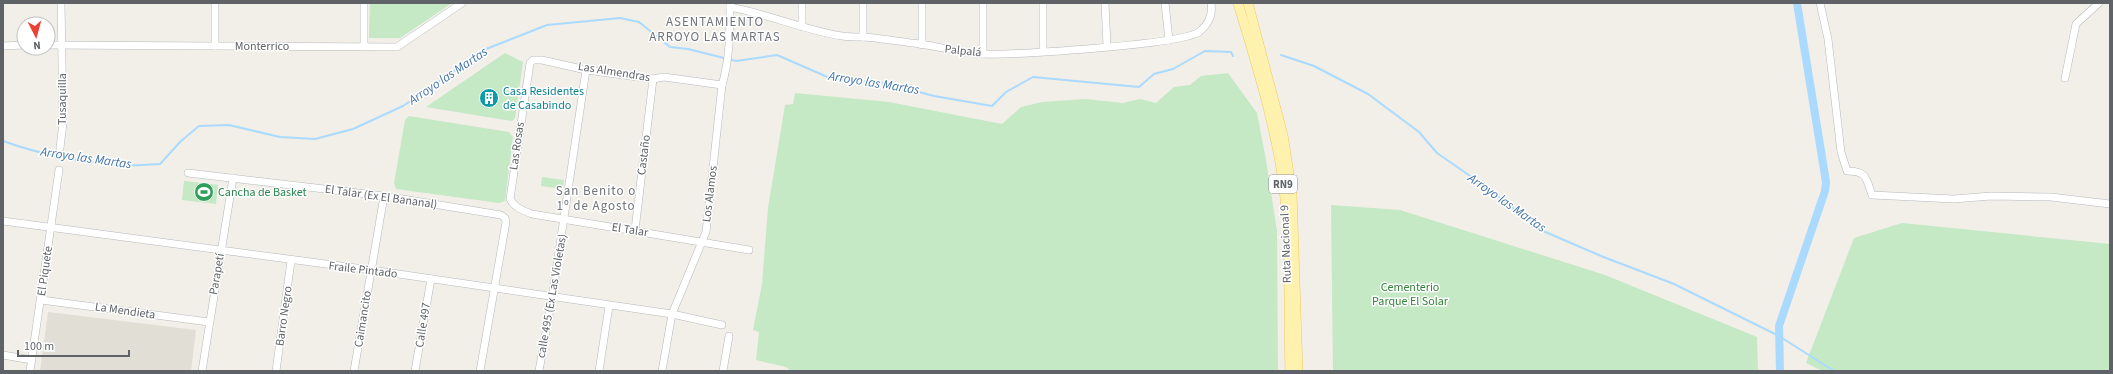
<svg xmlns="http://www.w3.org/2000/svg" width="2113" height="374" viewBox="0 0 2113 374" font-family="'Source Sans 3',sans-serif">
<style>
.education{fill:#e1ded6}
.green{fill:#c5e8c5}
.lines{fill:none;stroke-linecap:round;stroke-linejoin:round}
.stream{stroke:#aadaff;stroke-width:2}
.canal{stroke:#aadaff;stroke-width:8}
.minor-casing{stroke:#b5b8bc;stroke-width:8}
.major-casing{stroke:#f2c960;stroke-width:10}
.minor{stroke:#fff;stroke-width:7}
.major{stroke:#fff2af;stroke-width:9}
.labels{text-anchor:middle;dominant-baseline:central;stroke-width:3;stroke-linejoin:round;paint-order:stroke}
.shield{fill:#fff;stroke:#8f9295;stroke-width:1}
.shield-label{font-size:11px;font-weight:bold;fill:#5f6368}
.street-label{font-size:12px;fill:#5f6368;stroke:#fff}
.culture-label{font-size:12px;fill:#0d838f;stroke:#fff;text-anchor:start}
.leisure-label{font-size:12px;fill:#27864d;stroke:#fff;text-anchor:start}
.park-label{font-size:12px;fill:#348238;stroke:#fff}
.neighbourhood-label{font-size:13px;letter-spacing:1px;fill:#70757a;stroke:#fff}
.water-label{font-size:13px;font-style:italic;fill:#4174aa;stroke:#fff}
</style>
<rect width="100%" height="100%" fill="#f1efe8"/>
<polygon class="education" points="48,312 196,330 191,371 40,371"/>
<g class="green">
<polygon points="370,3 452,3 400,38 369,38"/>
<polygon points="505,53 523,62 515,118 512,121 426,107"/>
<polygon points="1228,73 1257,113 1266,160 1277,231 1278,371 791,371 786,367 756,360 759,332 753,330 762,284 768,208 785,105 793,104 795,93 889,102 1002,124 1021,107 1042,102 1085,99 1123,103 1140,99 1156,103 1174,87 1190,85 1201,76"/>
<polygon points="409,116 509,132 513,137 505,201 499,203 396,189 394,183 405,120"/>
<polygon points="542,177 564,180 563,189 541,186"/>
<polygon points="184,181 218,185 216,204 182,200"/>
<polygon points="1331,205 1400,210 1605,275 1757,337 1758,371 1333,371"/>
<polygon points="1902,223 2110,244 2110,371 1822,371 1806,363 1854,238"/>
</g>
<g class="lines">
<g class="stream">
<polyline points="1281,55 1314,66 1368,94 1419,132 1437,153 1486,187 1543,231 1601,256 1674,284 1779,336 1834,371"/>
<path d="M3,141C42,155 85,163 126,165C137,166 149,164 160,164L181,141L199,126L229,125L280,137L315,139L353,129L403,106L486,49L547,25L620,18L639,22L670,47L688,49L736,61L777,55L832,79L885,83L934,96L992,106L1006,92L1033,77L1139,87L1154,74L1173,69L1205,51L1231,52L1233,56"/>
</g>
<polyline class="canal" points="1780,371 1779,326 1825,191 1826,182 1797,3"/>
<g class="minor-casing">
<g id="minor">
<polyline points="215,3 215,46"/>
<polyline points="863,3 863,37"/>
<polyline points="983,3 983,54"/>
<polyline points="1043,3 1043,51"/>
<polyline points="1105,3 1107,46"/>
<polyline points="1165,3 1169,40"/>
<path d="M1820,3L1828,39L1841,152L1847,171C1867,171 1866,178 1872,195L1954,199L1991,196L2051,197L2110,204"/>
<path d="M730,7C768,14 804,30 842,36C849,37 855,37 863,37C881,38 901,42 920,44C941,47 961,53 983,54C1014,55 1179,45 1199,32C1209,24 1213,15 1211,3"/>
<polyline points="802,27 802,3"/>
<polyline points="48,45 397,47 462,3"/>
<polyline points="364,45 364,3"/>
<polyline points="922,45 922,3"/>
<polyline points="3,46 24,45"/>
<polyline points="2065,78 2076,24 2099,3"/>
<path d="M722,85L664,77L653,79L586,70L542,60H533L530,63L510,199C515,208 522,210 532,214L749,250"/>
<polyline points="60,148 63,123 61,3"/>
<polyline points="188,173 384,196 501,215 505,218 506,222 480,371"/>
<polyline points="3,221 371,270 672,314 722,325"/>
<polyline points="635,230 653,79"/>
<polyline points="41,300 209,322"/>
<polyline points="3,355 32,360"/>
<polyline points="30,371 59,170"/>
<polyline points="202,371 233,178"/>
<polyline points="276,371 291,261"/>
<polyline points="354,371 384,196"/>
<polyline points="415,371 431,279"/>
<polyline points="539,371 552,298 586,70"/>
<polyline points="599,371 609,306"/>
<path d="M662,371L672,314L706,232L722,85C730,58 730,31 730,3"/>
<polyline points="723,371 729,336"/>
</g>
</g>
<g class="major-casing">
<g id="major">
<path d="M1238,3C1256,64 1276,125 1284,189C1291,249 1288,311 1290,371"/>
<polyline points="1248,3 1283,135 1292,193 1298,371"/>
</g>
</g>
<use href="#minor" class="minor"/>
<use href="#major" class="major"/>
</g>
<defs>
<g id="building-disc" transform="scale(1)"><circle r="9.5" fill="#0f9aa8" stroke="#fff"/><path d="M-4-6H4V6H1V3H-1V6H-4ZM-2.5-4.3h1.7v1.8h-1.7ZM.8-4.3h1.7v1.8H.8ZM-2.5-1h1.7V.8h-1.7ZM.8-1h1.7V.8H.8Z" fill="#fff"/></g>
<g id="stadium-disc" transform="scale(1)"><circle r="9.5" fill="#2e9e5b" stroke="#fff"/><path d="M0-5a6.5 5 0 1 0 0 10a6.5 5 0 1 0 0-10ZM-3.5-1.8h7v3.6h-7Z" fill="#fff"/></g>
</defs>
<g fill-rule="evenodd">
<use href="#building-disc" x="489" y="98"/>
<use href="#stadium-disc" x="204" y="192"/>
</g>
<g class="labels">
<rect class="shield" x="1269" y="175" width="28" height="18" rx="3"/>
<g class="shield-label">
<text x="1283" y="184">RN9</text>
</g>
<g class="street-label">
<text x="262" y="46">Monterrico</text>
<text transform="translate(963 51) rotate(6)">Palpalá</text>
<text transform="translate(614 72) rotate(9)">Las Almendras</text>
<text transform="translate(62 99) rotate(-90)">Tusaquilla</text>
<text transform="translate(517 146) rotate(-82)">Las Rosas</text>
<text transform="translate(644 155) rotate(-83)">Castaño</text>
<text transform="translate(710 194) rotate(-83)">Los Alamos</text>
<text transform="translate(381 197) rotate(8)">El Talar (Ex El Bananal)</text>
<text transform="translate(630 230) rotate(9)">El Talar</text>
<text transform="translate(1286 244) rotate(-92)">Ruta Nacional 9</text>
<text transform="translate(363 270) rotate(7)">Fraile Pintado</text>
<text transform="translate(45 271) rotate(-82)">El Piquete</text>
<text transform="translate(217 274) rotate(-80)">Parapetí</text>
<text transform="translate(552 296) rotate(-80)">calle 495 (Ex Las Violetas)</text>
<text transform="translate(125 311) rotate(8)">La Mendieta</text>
<text transform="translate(284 316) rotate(-82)">Barro Negro</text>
<text transform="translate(363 319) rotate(-81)">Caimancito</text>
<text transform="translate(423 325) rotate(-81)">Calle 497</text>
</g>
<g class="culture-label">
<text x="503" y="91">Casa Residentes<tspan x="503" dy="14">de Casabindo</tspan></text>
</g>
<g class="leisure-label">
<text x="218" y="192">Cancha de Basket</text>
</g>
<g class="park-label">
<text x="1410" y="287">Cementerio<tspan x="1410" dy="14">Parque El Solar</tspan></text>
</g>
<g class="neighbourhood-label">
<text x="715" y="22">ASENTAMIENTO<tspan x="715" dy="15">ARROYO LAS MARTAS</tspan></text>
<text x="596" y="191">San Benito o<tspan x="596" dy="15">1º de Agosto</tspan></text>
</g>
<g class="water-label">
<text transform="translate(448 76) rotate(-34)">Arroyo las Martas</text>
<text transform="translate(874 83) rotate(9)">Arroyo las Martas</text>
<text transform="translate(86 158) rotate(8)">Arroyo las Martas</text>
<text transform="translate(1507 203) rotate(35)">Arroyo las Martas</text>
</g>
</g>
<rect width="2113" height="374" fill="none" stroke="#5f6368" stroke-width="8"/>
<g transform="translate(36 36) rotate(174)"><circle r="19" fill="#ffffff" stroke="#bfc1c3"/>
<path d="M0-3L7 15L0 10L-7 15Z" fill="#ea4335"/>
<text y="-6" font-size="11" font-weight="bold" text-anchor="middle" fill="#5f6368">N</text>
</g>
<path d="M18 350v6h111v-6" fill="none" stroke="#5f6368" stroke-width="2"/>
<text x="24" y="350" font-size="12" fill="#5f6368" stroke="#ffffff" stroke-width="3" paint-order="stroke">100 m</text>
</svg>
